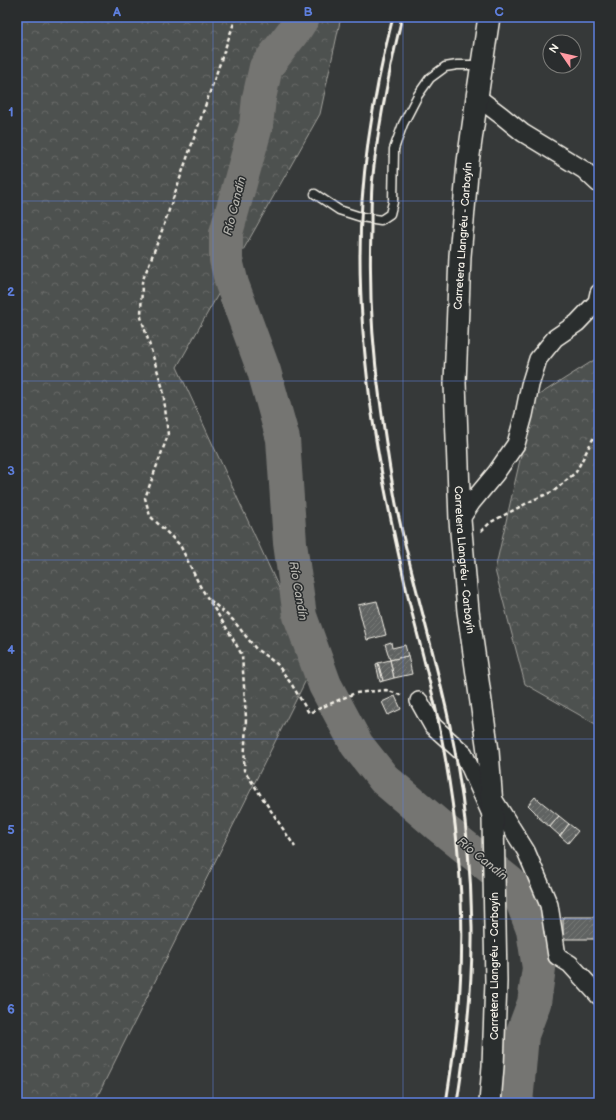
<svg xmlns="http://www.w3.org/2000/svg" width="616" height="1120" viewBox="0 0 616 1120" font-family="'Balsamiq Sans',sans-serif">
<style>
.forest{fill:url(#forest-crowns);stroke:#a1a19c}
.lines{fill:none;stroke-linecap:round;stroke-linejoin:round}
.river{stroke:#757572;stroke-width:34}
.building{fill:url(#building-hatch);stroke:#f4f1e8}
.service-casing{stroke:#f4f1e8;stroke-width:11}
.minor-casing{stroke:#f4f1e8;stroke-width:20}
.tertiary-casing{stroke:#f4f1e8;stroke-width:24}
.path{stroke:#f4f1e8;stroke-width:2.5;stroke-dasharray:4 3;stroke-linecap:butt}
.service{stroke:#2a2d2e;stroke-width:8}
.minor{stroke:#2a2d2e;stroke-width:17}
.tertiary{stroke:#2a2d2e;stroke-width:21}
.rail{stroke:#f4f1e8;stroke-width:3}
.grid{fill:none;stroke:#5e7fdd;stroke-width:1;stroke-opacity:0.55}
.labels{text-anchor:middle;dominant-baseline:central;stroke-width:3;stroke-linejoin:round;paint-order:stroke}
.street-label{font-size:11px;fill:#f4f1e8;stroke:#2a2d2e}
.water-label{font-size:12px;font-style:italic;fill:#b4b3ad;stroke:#2a2d2e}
.neatline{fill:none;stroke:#5e7fdd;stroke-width:1.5}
.grid-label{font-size:13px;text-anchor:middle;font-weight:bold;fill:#5e7fdd}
</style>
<defs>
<pattern id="forest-crowns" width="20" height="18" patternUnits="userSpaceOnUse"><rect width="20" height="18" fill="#4e514f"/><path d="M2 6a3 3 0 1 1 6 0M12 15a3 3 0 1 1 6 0" fill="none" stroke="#686a68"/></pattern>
<pattern id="building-hatch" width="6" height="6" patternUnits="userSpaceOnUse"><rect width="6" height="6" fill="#616362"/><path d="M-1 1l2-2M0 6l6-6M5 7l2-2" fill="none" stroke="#787a78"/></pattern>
</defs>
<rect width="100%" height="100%" fill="#363939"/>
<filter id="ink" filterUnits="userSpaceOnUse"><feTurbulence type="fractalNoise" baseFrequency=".025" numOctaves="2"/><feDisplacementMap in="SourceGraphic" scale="8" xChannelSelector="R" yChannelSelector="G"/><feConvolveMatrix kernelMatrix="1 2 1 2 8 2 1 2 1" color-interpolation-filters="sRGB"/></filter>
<g filter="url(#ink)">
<g class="forest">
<polygon points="17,17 341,17 320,114 177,367 314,664 94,1103 17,1103"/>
<polygon points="599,357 599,726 525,684 495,570 534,398"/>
</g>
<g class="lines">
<polyline class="river" points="303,17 296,28 266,67 259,98 256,126 226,233 226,260 232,284 264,371 283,439 290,543 300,616 325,685 357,745 384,779 438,825 510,883 522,901 533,930 539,968 534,1003 522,1035 516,1103"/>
</g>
<g class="building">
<polygon points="377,601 386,635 367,640 358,605"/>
<polygon points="391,642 392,648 405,645 408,656 390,660 385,644"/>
<polygon points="408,656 412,674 394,678 390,660"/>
<polygon points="390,660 394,678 383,681 378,663"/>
<polygon points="378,663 383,681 380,682 376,664"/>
<polygon points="395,696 401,709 388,715 382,702"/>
<polygon points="535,797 559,816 550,827 538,817 535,812 528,805"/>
<polygon points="559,816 569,824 560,836 550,827"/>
<polygon points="569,824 578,831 568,843 560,836"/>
<polygon points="563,917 597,917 595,939 563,939"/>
<polygon points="597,917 599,918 599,942 595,939"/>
</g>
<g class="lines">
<g class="service-casing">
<polyline id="service" points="315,194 339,210 361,217 381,220 390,214 393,202 394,149 403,124 418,95 430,78 445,67 457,65 482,65"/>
</g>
<g class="minor-casing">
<g id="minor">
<polyline points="477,97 502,116 523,133 584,170 599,184"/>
<polyline points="460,520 472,502 496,473 516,444 524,415 530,385 538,359 555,338 577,323 597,302 599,293"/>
<polyline points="419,701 433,726 464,754 490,812"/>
<polyline points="492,797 526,851 549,905 557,956 570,964 599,996"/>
</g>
</g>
<g class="tertiary-casing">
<g id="tertiary">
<path id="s1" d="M489,17L477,97L468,162L460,256L455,383L460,520L468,611L488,751L493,819L496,981L493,1066L490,1103"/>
</g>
</g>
<g class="path">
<polyline points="236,17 160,236 142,282 141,317 163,389 168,435 145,498 150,516 180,545 200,586 229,632 242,655 246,718 244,770 295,847"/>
<polyline points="481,531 491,522 533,500 554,491 576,472 599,427"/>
<polyline points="210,600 233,620 256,649 277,664 292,685 309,713 355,693 386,690 403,696"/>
</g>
<use href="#service" class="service"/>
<use href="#minor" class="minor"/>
<use href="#tertiary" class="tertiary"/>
<g class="rail">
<path d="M393,17C373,95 360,176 360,257C360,305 364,353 370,400C379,468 394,535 409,601C420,646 433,690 441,735C457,818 466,903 460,988C458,1027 452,1065 446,1103"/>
<path d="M402,17C389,72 377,129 372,185C371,200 371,215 371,230C369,287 372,344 380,400C385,437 390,474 397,509C414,589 439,666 454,746C465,806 471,866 472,927C473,986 466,1045 457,1103"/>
</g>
</g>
</g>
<path class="grid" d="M213,17V1103M403,17V1103M17,201H599M17,381H599M17,560H599M17,739H599M17,919H599"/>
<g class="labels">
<g class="street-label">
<text transform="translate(463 236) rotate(-86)">Carretera Llangréu - Carbayín</text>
<text stroke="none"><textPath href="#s1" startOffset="545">Carretera Llangréu - Carbayín</textPath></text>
<text transform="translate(494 966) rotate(-90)">Carretera Llangréu - Carbayín</text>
</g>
<g class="water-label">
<text transform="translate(235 206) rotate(-76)">Río Candín</text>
<text transform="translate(298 591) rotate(80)">Río Candín</text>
<text transform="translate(482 859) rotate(39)">Río Candín</text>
</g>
</g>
<rect width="616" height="1120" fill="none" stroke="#2a2d2e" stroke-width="44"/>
<g transform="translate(562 54) rotate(304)"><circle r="19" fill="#2a2d2e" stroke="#7b7b78"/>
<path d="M0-3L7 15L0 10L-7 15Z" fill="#ff9aa2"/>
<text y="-6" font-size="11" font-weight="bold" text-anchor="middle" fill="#f4f1e8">N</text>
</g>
<rect x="22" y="22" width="572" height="1076" class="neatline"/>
<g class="grid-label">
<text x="117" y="16">A</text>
<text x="308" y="16">B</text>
<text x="499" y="16">C</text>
<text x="11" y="116">1</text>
<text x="11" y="296">2</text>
<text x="11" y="475">3</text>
<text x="11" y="654">4</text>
<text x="11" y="834">5</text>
<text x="11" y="1013">6</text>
</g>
</svg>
